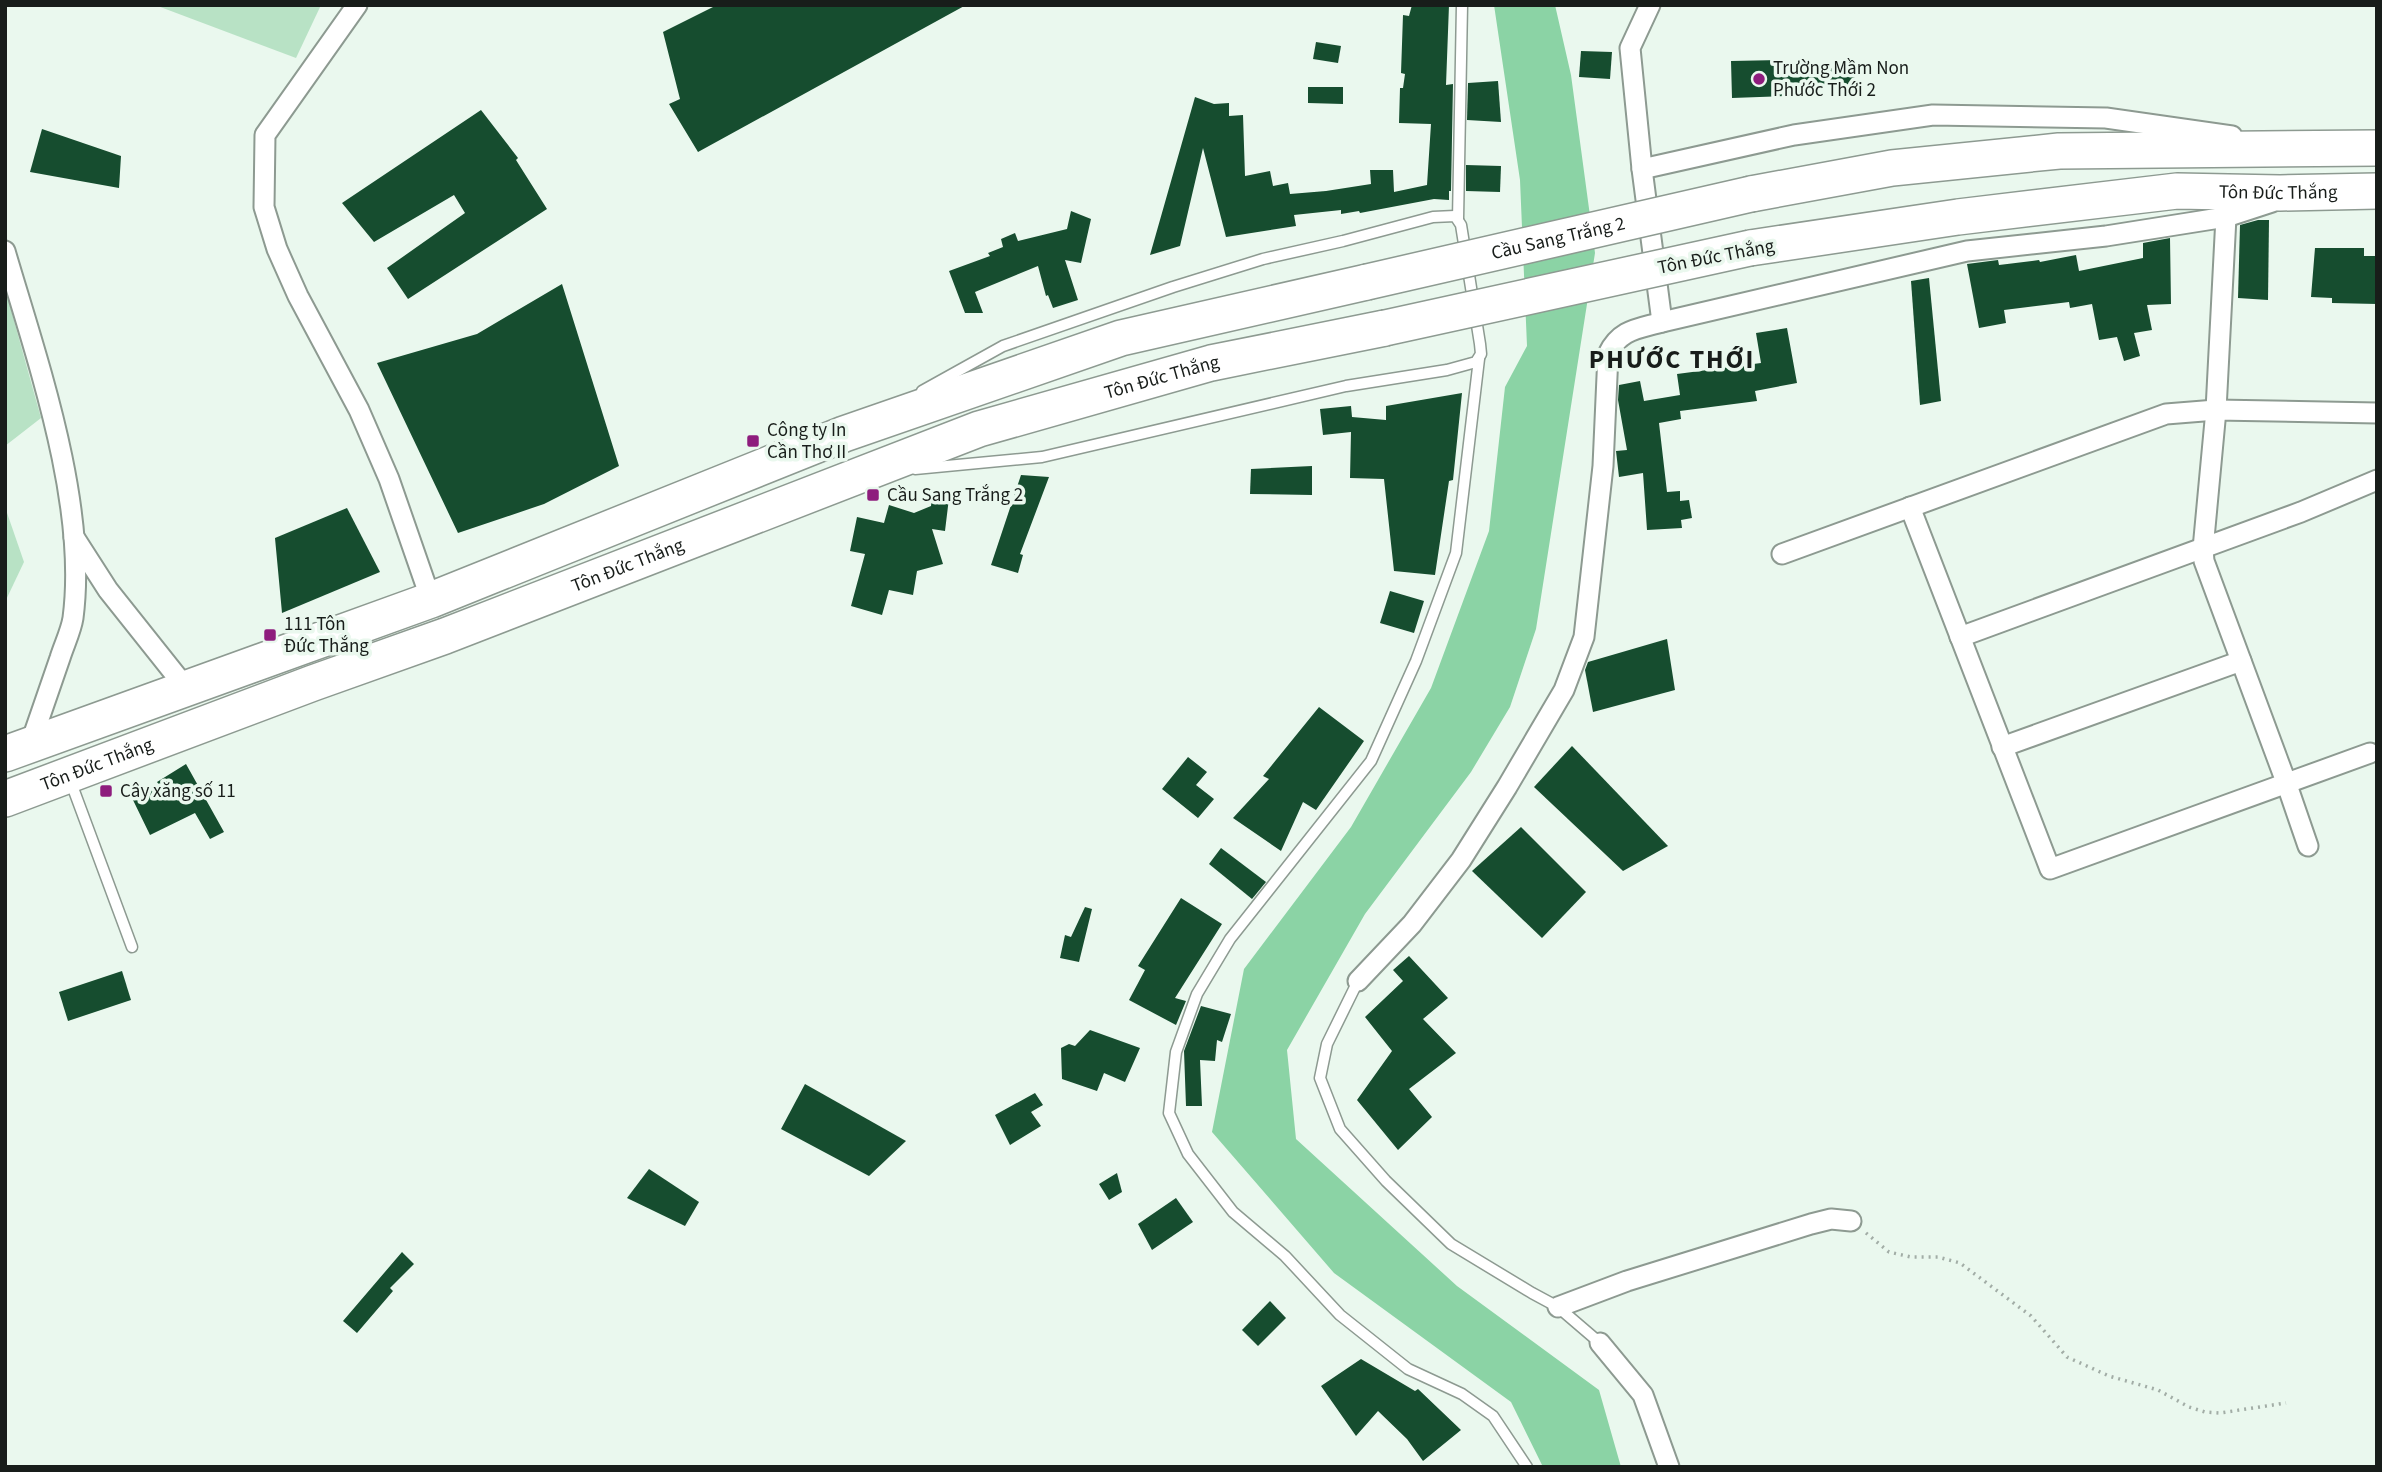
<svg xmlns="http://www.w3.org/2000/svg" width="2382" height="1472" viewBox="0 0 2382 1472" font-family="'Source Sans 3',sans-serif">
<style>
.green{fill:#b8e2c5}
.water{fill:#8bd3a5}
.building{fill:#164d2f}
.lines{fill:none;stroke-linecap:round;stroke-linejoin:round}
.lane-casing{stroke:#8d9a91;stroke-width:13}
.street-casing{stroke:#8d9a91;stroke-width:23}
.highway-casing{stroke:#8d9a91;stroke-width:38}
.path{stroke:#a2ada6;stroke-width:3.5;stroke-dasharray:2 5;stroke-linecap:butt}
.lane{stroke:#fff;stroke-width:10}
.street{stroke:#fff;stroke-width:19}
.highway{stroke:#fff;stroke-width:35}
.highway-bridge-casing{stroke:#8d9a91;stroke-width:38;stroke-linecap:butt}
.highway-bridge{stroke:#fff;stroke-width:35}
.poi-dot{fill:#8e1c7d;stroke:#eaf8ee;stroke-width:2.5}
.labels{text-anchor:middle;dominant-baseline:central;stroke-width:7;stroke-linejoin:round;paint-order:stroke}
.poi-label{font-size:19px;fill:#181d1a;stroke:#eaf8ee;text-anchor:start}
.street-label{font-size:19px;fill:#181d1a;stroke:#eaf8ee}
.district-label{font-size:26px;font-weight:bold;letter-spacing:2px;fill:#181d1a;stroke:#eaf8ee}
</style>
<rect width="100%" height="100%" fill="#eaf8ee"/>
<g class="green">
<polygon points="155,5 321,5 296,58"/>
<polygon points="5,288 41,418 5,446"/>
<polygon points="5,507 24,562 5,602"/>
</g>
<polygon class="water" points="1494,5 1555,5 1571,75 1595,253 1536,629 1510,707 1471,772 1365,914 1287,1050 1296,1139 1457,1286 1599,1390 1621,1467 1543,1467 1511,1402 1334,1273 1212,1132 1244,969 1351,827 1431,688 1489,531 1505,387 1527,346 1520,180"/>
<g class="building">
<polygon points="717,5 966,5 698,152 669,104 680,99 663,32"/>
<polygon points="1412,5 1449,5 1446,85 1453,84 1451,191 1449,191 1449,200 1434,199 1360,213 1359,211 1341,214 1341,210 1294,215 1296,226 1226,237 1203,148 1180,246 1150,255 1195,97 1214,104 1229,103 1229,116 1243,115 1245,176 1270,171 1273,186 1288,183 1290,194 1326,191 1371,184 1370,170 1393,170 1394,192 1427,185 1431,124 1399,123 1400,88 1403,88 1405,74 1401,73 1403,15 1409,16"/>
<polygon points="1316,42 1341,46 1338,63 1313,59"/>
<polygon points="1581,51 1612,52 1610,79 1579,77"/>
<polygon points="1786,60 1786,62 1855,67 1854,87 1786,82 1786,96 1732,98 1731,61"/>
<polygon points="1498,81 1501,122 1467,120 1468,83"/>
<polygon points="1308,87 1343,87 1343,104 1308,103"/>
<polygon points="481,110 518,158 516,160 547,209 408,299 387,268 465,213 454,195 374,242 342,203"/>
<polygon points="42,129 121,156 119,188 30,172"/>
<polygon points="1466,165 1501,166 1500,192 1466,191"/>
<polygon points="1071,211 1091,219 1081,263 1065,260 1078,300 1053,308 1048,295 1046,296 1038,266 975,292 983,313 965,313 949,271 990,256 988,253 1003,247 1001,239 1015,233 1018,241 1067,229"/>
<polygon points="2258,220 2269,220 2268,300 2238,298 2240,225"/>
<polygon points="2170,238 2171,304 2147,305 2152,330 2134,333 2140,356 2124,361 2117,337 2099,340 2092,304 2070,308 2069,302 2004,310 2006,323 1979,328 1967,264 1998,260 1999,265 2039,260 2040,262 2076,255 2079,271 2143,258 2143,243"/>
<polygon points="2315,248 2364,248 2364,256 2377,256 2377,304 2332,303 2332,298 2311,297"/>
<polygon points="1929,278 1941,401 1920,405 1911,281"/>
<polygon points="562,284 619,466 544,504 458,533 377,363 477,334"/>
<polygon points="1787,328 1797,383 1755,391 1757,401 1680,411 1681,419 1659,423 1667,492 1680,491 1680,501 1689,500 1692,518 1681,520 1682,528 1647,530 1643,473 1619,477 1616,451 1627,450 1618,400 1619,385 1640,381 1644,401 1680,395 1677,374 1761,363 1756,333"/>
<polygon points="1462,393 1453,480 1449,481 1435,575 1394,571 1384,479 1350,478 1351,432 1323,435 1320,409 1351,406 1352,417 1386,420 1386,406"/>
<polygon points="1312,466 1312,495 1250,494 1251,469"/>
<polygon points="1021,475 1049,477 1020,554 1023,555 1018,573 991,565"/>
<polygon points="932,496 949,498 945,531 932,529 943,564 917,571 913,595 889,590 882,615 851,606 865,554 850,551 857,517 884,523 889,505 914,513 931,506"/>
<polygon points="347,508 380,572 282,613 275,538"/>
<polygon points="1390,591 1424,601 1414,633 1380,623"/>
<polygon points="1667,639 1675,690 1593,712 1585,670 1588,662"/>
<polygon points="1319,707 1364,741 1316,810 1303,802 1281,851 1233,818 1269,779 1263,776"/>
<polygon points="1572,746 1668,846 1623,871 1534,787"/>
<polygon points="1188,757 1207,772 1196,785 1214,799 1198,818 1162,789"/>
<polygon points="186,764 224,832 210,839 195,813 150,835 133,800 160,786 157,782"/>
<polygon points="1521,827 1586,892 1542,938 1472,871"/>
<polygon points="1221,848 1266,882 1252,899 1209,864"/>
<polygon points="1181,898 1222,924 1175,998 1186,1001 1176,1025 1129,1000 1145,970 1138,966"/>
<polygon points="1085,907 1092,909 1079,962 1060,958 1065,935 1071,937"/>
<polygon points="1409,956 1448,998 1423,1019 1456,1053 1409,1089 1432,1117 1398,1150 1357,1100 1392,1051 1365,1017 1403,981 1393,970"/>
<polygon points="122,971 131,1000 68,1021 59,992"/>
<polygon points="1201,1006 1231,1014 1222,1042 1217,1040 1215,1061 1200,1060 1202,1106 1186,1106 1184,1051"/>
<polygon points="1090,1030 1140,1048 1125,1082 1104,1073 1097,1091 1062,1079 1061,1048 1069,1044 1075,1046"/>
<polygon points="805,1084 906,1141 869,1176 781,1129"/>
<polygon points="1035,1093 1043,1105 1031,1112 1041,1126 1010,1145 995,1115"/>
<polygon points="649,1169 699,1202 685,1226 627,1198"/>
<polygon points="1117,1173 1122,1192 1109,1200 1099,1184"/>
<polygon points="1176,1198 1193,1222 1152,1250 1138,1224"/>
<polygon points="402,1252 414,1264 390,1288 393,1291 357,1333 343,1321"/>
<polygon points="1270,1301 1286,1318 1258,1346 1242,1330"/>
<polygon points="1361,1359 1415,1391 1418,1389 1461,1430 1423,1461 1407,1439 1378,1411 1356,1436 1321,1386"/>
</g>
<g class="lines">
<g class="lane-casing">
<g id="lane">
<polyline points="1458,219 1462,5"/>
<polyline points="1479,359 1456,553 1416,661 1371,761 1230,939 1197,994 1176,1052 1169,1113 1188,1154 1233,1212 1285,1256 1340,1315 1408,1369 1462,1394 1493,1416 1527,1467"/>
<polyline points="915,469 1042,457 1346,386 1447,370 1476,362 1481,354 1480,344 1461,225 1455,216 1433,217 1343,241 1263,259 1173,287 1003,346 922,391"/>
<polyline points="70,780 132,947"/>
<polyline points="1358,981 1327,1044 1320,1078 1340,1129 1386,1181 1451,1244 1532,1293 1558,1307 1600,1343"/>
</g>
</g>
<g class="street-casing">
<g id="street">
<polyline points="357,5 265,135 264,207 277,249 298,296 359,410 389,479 431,600"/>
<polyline points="1650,5 1630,48 1642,169 1794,135 1933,115 2106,118 2232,136"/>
<polyline points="1642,169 1662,322"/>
<polyline points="2226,217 2216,410 2203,549 2204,561 2286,782 2308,846"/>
<path d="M5,251C37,360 88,504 73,618C71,631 64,645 60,658C50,687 40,716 30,745"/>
<polyline points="1910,507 2050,869 2370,753"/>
<polyline points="74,537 108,590 186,688"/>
<polyline points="1782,554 2166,414 2216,410 2377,413"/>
<polyline points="1960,637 2301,512 2377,480"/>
<polyline points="2002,747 2241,661"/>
<path d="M1358,981L1412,924L1461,860L1507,787L1564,690L1584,637L1603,466L1608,354C1620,329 1638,329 1662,322L1967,251L2106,236L2226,217L2272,202"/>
<polyline points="1558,1307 1627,1281 1811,1224 1831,1219 1851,1221"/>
<polyline points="1600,1343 1643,1395 1669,1467"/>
</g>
</g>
<g class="highway-casing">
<g id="highway">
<polyline points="1751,194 1892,168 2059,151 2377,148"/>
<path id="s1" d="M1750,248L1958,217L2177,191L2280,193L2377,191"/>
<polyline points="5,754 431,600 844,434 1121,338 1367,282"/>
<path id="s2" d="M5,799L313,683L445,636L979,429L1211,363L1385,328"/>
</g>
</g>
<polyline class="path" points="1866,1233 1889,1252 1911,1257 1938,1257 1960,1263 2031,1316 2067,1357 2109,1376 2158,1390 2189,1407 2205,1412 2220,1413 2286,1403"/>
<use href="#lane" class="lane"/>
<use href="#street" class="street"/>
<use href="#highway" class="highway"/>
<g class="highway-bridge-casing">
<g id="highway-bridge">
<path id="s3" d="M1367,282L1751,194"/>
<polyline points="1385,328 1750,248"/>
</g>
</g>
<use href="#highway-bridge" class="highway-bridge"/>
</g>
<g class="poi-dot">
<circle cx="1759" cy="79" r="7"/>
<rect x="746" y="434" width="14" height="14" rx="3.5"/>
<rect x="866" y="488" width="14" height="14" rx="3.5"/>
<rect x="263" y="628" width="14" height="14" rx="3.5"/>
<rect x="99" y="784" width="14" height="14" rx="3.5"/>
</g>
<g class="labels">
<g class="poi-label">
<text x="1773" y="68">Trường Mầm Non<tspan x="1773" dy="22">Phước Thới 2</tspan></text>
<text x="767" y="430">Công ty In<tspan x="767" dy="22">Cần Thơ II</tspan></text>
<text x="887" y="495">Cầu Sang Trắng 2</text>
<text x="284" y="624">111 Tôn<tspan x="284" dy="22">Đức Thắng</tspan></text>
<text x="120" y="791">Cây xăng số 11</text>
</g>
<g class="street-label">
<text stroke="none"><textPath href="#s1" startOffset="532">Tôn Đức Thắng</textPath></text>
<text stroke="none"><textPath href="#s3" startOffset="196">Cầu Sang Trắng 2</textPath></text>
<text transform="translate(1716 257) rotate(-11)">Tôn Đức Thắng</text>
<text stroke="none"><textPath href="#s2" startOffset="1232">Tôn Đức Thắng</textPath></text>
<text stroke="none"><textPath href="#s2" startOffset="665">Tôn Đức Thắng</textPath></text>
<text stroke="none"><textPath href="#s2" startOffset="98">Tôn Đức Thắng</textPath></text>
</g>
<g class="district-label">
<text x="1672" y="359">PHƯỚC THỚI</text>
</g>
</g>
<rect width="2382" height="1472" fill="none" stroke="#181d1a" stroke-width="14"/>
</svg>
